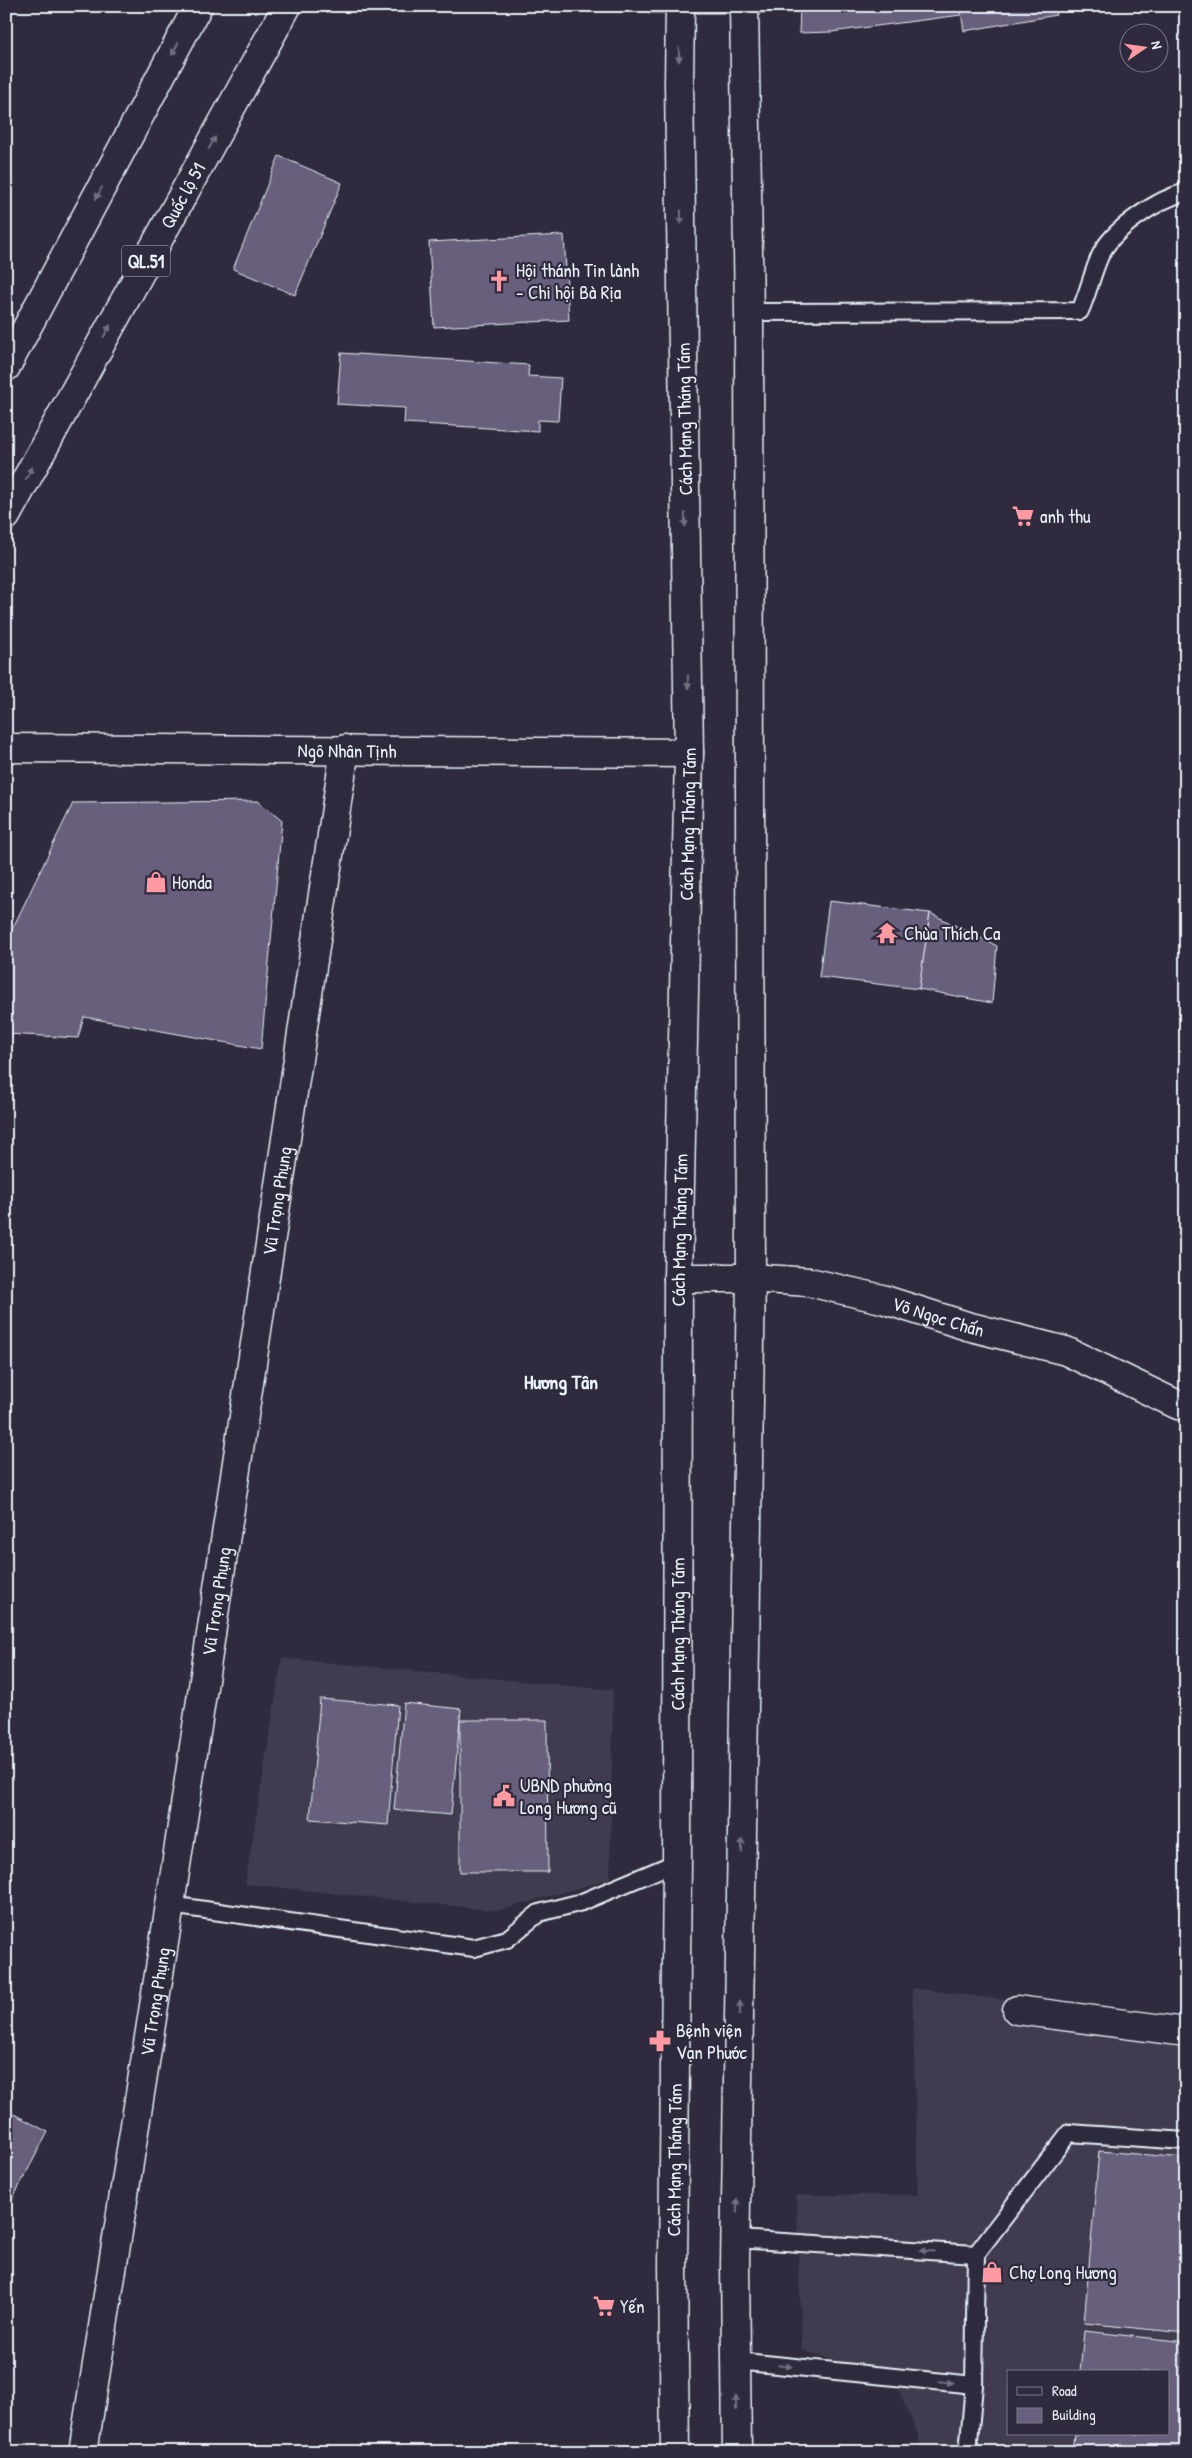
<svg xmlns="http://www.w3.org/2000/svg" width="1192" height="2458" viewBox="0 0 1192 2458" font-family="'Patrick Hand',sans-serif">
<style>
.built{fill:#403a50;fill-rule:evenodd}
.building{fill:#675f7d;stroke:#e8f1f8}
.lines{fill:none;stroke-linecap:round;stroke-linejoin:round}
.lane-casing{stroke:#e8f1f8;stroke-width:20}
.street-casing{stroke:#e8f1f8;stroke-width:31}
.secondary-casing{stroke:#e8f1f8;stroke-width:31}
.primary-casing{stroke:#e8f1f8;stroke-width:31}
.highway-casing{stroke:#e8f1f8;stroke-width:31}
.lane{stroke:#2f2a3d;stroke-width:16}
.street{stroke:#2f2a3d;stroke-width:28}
.secondary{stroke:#2f2a3d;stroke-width:28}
.primary{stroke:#2f2a3d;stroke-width:28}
.highway{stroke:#2f2a3d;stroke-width:28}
.oneway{fill:#70707e}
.labels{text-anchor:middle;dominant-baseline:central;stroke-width:4.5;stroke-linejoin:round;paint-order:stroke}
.shield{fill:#2f2a3d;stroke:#b0b5c0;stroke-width:1}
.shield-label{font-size:18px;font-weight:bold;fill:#e8f1f8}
.street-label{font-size:19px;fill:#e8f1f8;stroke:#2f2a3d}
.poi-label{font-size:19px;fill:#e8f1f8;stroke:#2f2a3d;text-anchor:start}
.neighbourhood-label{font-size:20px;font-weight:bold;fill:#e8f1f8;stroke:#2f2a3d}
</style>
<rect width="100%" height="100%" fill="#2f2a3d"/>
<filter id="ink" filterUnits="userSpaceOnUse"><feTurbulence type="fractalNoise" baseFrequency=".02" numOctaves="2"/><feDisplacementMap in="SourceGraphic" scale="10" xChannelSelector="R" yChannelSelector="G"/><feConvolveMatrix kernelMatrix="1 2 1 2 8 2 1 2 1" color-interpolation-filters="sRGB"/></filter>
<g filter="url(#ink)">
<g class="built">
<polygon points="282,1658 613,1690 610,1879 498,1911 245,1884"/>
<path d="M912,1988L1186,2023V2452H921L918,2435L894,2379L802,2350L796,2195H918ZM1008,2372H1168V2434H1008Z"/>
</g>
<g class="building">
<rect x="649" y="6" width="144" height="7"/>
<polygon points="800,6 960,6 961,15 831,32 799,33"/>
<polygon points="960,6 1054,6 1056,15 964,31"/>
<polygon points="279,156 342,183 295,295 233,269"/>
<polygon points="564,235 569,320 434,327 429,242"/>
<polygon points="341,353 529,365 528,376 561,378 558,421 538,420 538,431 404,423 405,408 337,404"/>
<polygon points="258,801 282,821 261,1049 84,1017 78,1038 6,1034 6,942 73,803"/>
<polygon points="829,901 930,913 919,989 819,977"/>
<polygon points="930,913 997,946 992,1003 919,989"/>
<polygon points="320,1699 398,1705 388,1825 310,1819"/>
<polygon points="404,1703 461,1709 451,1815 394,1810"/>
<polygon points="460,1720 547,1720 548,1872 460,1872"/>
<polygon points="6,2110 48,2132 6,2211"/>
<polygon points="1099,2151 1186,2158 1186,2333 1084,2323"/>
<polygon points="1084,2331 1186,2342 1186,2452 1072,2452 1074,2434 1168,2434 1168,2372 1080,2372"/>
</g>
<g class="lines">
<g class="lane-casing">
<g id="lane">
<path d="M749,312L1080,311C1088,293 1092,274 1100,256C1112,229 1158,199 1186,192"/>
<polyline points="170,1905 474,1948 507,1939 539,1913 582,1902 677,1862"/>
<polyline points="736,2239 976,2254"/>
<polyline points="736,2361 974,2385"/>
<polyline points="968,2452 974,2385 976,2254 1069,2133 1186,2141"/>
</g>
</g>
<g class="street-casing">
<g id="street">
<path id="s1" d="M6,748L689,753"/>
<polyline points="1017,2010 1186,2032"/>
<path id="s2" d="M83,2452L170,1905L345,749"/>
</g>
</g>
<g class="secondary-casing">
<g id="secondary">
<path id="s3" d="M678,1278H751L809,1282L882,1299L967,1326L1066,1351L1178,1405L1186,1406"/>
</g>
</g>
<g class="primary-casing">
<g id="primary">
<path id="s4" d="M675,2452L673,2266L677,1862L678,1278L689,753L679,83L680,6"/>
<polyline points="737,2452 735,2264 751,1278 749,312 744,6"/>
</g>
</g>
<g class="highway-casing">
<g id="highway">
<polyline points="6,367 198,6"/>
<path id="s5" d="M6,516L287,6"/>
</g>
</g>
<use href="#lane" class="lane"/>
<use href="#street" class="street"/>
<use href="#secondary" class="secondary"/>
<use href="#primary" class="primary"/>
<use href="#highway" class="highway"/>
</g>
<defs><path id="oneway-solid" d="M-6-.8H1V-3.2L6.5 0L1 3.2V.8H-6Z" transform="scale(1.25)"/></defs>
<g class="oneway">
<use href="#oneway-solid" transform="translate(175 49) rotate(118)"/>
<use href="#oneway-solid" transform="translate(679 55) rotate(91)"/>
<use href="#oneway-solid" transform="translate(212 143) rotate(-61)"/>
<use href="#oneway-solid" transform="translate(99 193) rotate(118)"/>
<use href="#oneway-solid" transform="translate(681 217) rotate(89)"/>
<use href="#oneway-solid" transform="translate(107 331) rotate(-61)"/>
<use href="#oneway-solid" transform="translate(29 473) rotate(-63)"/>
<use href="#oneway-solid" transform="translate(685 520) rotate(89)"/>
<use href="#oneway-solid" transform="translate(688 682) rotate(89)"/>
<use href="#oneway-solid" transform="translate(742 1846) rotate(-89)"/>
<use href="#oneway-solid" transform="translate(740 2008) rotate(-89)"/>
<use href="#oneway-solid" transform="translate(737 2206) rotate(-89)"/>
<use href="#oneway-solid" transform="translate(927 2251) rotate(-176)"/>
<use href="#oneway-solid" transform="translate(785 2366) rotate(6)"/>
<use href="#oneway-solid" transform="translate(946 2382) rotate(6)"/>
<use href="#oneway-solid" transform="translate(736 2403) rotate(-90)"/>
</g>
</g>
<defs>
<g id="church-bare" transform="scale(1.725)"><path d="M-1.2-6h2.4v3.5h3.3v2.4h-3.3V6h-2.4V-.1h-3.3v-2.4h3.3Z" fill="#ff9aa2" stroke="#2f2a3d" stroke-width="2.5" paint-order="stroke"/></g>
<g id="supermarket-bare" transform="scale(1.725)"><path d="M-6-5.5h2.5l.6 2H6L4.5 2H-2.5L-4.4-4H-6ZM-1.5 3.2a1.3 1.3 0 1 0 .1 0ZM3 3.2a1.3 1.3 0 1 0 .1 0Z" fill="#ff9aa2" stroke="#2f2a3d" stroke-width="2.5" paint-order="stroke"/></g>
<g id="shop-bare" transform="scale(1.725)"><path d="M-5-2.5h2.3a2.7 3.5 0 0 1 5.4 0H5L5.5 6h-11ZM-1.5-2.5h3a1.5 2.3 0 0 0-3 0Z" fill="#ff9aa2" stroke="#2f2a3d" stroke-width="2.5" paint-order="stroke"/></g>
<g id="temple-bare" transform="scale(1.725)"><path d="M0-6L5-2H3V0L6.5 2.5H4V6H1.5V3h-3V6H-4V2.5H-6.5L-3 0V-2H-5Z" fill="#ff9aa2" stroke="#2f2a3d" stroke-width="2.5" paint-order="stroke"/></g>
<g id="civic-bare" transform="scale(1.725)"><path d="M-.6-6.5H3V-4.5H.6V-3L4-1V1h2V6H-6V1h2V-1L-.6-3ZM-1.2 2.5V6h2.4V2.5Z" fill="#ff9aa2" stroke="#2f2a3d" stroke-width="2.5" paint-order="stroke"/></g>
<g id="pharmacy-bare" transform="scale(1.725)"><path d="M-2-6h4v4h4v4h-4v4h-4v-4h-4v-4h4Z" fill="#ff9aa2" stroke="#2f2a3d" stroke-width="2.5" paint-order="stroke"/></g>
</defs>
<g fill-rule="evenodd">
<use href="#church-bare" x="499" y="281"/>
<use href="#supermarket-bare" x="1023" y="516"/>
<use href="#shop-bare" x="156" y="882"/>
<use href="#temple-bare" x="887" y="933"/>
<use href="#civic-bare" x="504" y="1796"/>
<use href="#pharmacy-bare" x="660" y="2041"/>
<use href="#shop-bare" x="992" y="2272"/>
<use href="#supermarket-bare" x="604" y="2306"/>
</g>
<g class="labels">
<rect class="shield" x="122" y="245.5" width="48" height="31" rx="4"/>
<g class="shield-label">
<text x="146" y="261">QL.51</text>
</g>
<g class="street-label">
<text stroke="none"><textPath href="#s5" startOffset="366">Quốc lộ 51</textPath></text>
<text transform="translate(684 419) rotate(-91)">Cách Mạng Tháng Tám</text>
<text stroke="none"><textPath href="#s1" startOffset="341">Ngô Nhân Tịnh</textPath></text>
<text stroke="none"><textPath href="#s4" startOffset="1628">Cách Mạng Tháng Tám</textPath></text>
<text stroke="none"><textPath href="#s2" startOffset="1266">Vũ Trọng Phụng</textPath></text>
<text stroke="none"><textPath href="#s4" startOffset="1222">Cách Mạng Tháng Tám</textPath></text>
<text stroke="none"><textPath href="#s3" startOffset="265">Võ Ngọc Chấn</textPath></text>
<text stroke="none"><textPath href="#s2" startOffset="861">Vũ Trọng Phụng</textPath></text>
<text stroke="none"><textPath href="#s4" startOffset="818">Cách Mạng Tháng Tám</textPath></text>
<text stroke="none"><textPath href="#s2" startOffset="456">Vũ Trọng Phụng</textPath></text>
<text stroke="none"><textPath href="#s4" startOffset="292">Cách Mạng Tháng Tám</textPath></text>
</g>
<g class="poi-label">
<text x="516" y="270">Hội thánh Tin lành<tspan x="516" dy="22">- Chi hội Bà Rịa</tspan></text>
<text x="1040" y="516">anh thu</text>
<text x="172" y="882">Honda</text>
<text x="904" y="933">Chùa Thích Ca</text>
<text x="520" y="1785">UBND phường<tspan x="520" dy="22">Long Hương cũ</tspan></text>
<text x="676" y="2030">Bệnh viện<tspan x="676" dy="22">Vạn Phước</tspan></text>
<text x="1009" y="2272">Chợ Long Hương</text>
<text x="620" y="2306">Yến</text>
</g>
<g class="neighbourhood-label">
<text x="561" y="1381">Hương Tân</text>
</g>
</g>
<rect width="1192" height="2458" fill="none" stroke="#2f2a3d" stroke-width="25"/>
<rect x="12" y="12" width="1167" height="2433" fill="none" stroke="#e8f1f8" stroke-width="2" filter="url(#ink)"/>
<rect x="1007" y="2370" width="162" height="65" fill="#2f2a3d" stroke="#797a88"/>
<rect x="1017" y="2387" width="25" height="8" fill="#2f2a3d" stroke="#797a88"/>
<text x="1052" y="2396" font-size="15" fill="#e8f1f8">Road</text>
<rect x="1017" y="2408" width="25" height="15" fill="#675f7d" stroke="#797a88"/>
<text x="1052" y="2420" font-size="15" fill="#e8f1f8">Building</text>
<g transform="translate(1144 48) rotate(77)"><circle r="24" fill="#2f2a3d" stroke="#797a88"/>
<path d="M0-4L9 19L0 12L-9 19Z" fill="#ff9aa2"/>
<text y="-8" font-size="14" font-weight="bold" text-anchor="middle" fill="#e8f1f8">N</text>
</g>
</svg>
